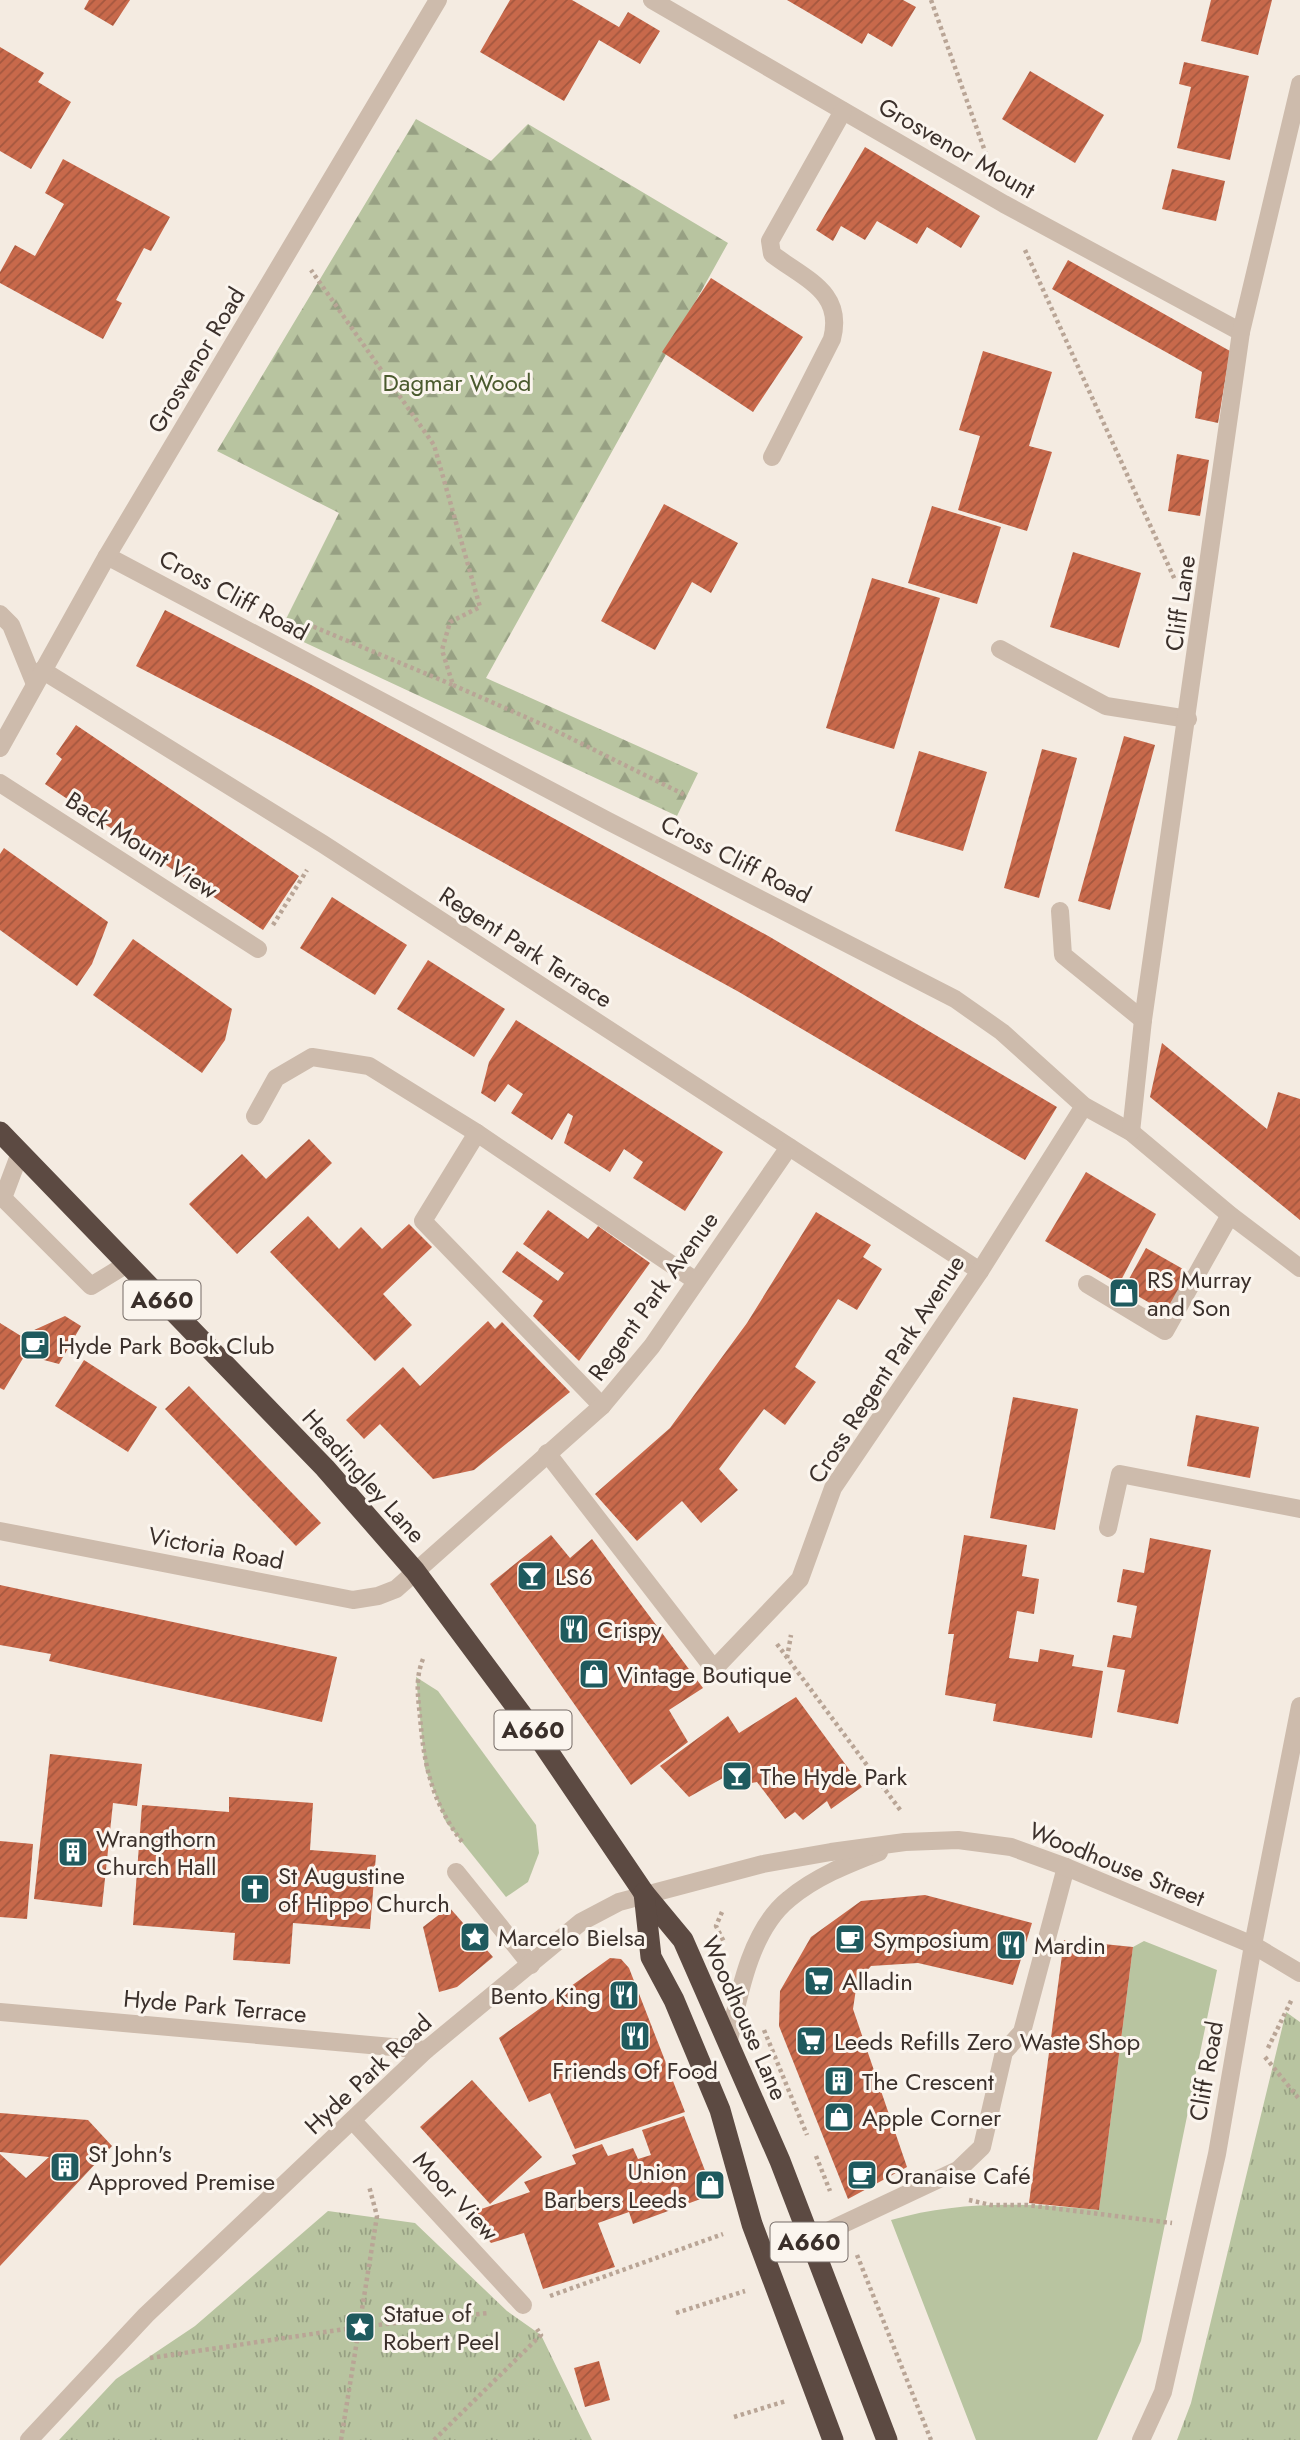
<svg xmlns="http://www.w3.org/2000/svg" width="1300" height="2440" viewBox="0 0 1300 2440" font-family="Jost,sans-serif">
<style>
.green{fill:#b8c4a0}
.forest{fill:url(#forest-firs)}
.park{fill:url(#park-tufts)}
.building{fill:url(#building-hatch)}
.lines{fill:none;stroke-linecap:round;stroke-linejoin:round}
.path{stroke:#b9a596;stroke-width:4.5;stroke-dasharray:3.5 3.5;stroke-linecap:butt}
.minor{stroke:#cdbbac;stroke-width:18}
.highway{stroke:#5c4a42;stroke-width:21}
.labels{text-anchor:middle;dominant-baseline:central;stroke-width:6;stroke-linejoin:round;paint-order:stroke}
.shield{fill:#fbf5ee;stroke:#756b66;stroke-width:2}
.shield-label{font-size:23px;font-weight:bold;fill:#3b302b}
.street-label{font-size:24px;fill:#3b302b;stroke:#fbf5ee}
.park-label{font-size:24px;fill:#4a5a2e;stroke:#fbf5ee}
.poi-label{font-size:24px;fill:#3b302b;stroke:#fbf5ee;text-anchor:start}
</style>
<defs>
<pattern id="forest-firs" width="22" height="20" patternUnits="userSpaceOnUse" patternTransform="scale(1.75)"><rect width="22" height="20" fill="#b8c4a0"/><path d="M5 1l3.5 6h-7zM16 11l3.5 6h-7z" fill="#97a083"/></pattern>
<pattern id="park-tufts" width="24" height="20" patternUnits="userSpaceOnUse" patternTransform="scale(1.75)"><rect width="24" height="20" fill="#b8c4a0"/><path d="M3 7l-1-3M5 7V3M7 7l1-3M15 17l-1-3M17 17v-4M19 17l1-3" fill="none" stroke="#97a083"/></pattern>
<pattern id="building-hatch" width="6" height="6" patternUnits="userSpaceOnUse" patternTransform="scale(1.75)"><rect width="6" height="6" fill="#c8694b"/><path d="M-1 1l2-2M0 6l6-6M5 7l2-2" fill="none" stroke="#a4573f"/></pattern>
</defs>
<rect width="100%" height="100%" fill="#f4ebe1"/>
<g class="green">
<polygon points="416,1677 438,1691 536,1825 539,1853 528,1882 506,1897 446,1822 425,1768"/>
<path d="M1144,1941L1217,1970L1141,2341L1097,2440H976L891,2220C960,2200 1028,2203 1099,2210L1133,1947Z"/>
</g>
<polygon class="forest" points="416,119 491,161 528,124 728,243 486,678 698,773 677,816 280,631 339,513 217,451"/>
<g class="park">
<polygon points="1286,2012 1300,2022 1300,2440 1177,2440 1191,2403"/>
<polygon points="328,2211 415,2223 507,2311 541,2335 592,2440 59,2440 116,2379 195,2326"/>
</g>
<g class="building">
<polygon points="89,0 130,0 113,26 84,9"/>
<polygon points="510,0 572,0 619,27 628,12 660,31 640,64 599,40 564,101 480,52"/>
<polygon points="787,0 903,0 916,7 892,47 868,33 862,44"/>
<polygon points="1211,0 1272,0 1258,55 1201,41"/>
<polygon points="0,47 44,73 38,82 71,102 31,169 0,151"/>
<polygon points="1184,62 1249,76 1230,160 1177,148 1191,87 1179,84"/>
<polygon points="1030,71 1104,115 1075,163 1002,119"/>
<polygon points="865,147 980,216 961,248 927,227 917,244 877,221 865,240 841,226 833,241 816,230"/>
<polygon points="63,159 170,217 151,251 144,248 116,300 122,303 103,339 0,283 0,272 15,245 35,256 64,204 45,193"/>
<polygon points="1172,169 1225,181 1216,221 1162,209"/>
<polygon points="1068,260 1230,351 1218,423 1195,418 1202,372 1052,289"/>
<polygon points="711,278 803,337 753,412 662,352"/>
<polygon points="983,351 1052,372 1029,446 1052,452 1027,531 958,510 980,436 959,430"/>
<polygon points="1177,454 1209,460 1200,516 1168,511"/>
<polygon points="664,504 738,543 711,593 692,582 655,650 601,621"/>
<polygon points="932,506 1001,527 977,604 908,583"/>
<polygon points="1073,552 1141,573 1119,648 1050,627"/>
<polygon points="872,578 940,598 894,749 826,728"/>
<polygon points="165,610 311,685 770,937 1057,1107 1025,1160 739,992 282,741 136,666"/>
<polygon points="76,725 299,876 263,930 45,784 62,759 56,754"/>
<polygon points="1124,736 1155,745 1110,910 1078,901"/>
<polygon points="1042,749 1077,758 1039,898 1004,888"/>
<polygon points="919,751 987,772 963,851 895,831"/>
<polygon points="4,848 108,922 92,964 77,986 0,930 0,854"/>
<polygon points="332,897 407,945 375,995 300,948"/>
<polygon points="133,939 232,1009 225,1040 202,1073 93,995"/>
<polygon points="428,960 505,1009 474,1057 397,1009"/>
<polygon points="516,1020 723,1152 685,1211 633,1178 643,1162 624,1149 610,1172 564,1143 573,1116 568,1113 552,1140 511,1113 523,1094 508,1084 495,1102 481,1093 489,1062"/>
<polygon points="1162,1043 1267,1129 1278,1092 1300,1099 1300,1220 1150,1097"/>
<polygon points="309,1139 332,1163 237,1254 189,1204 242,1154 266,1179"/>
<polygon points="1086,1172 1156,1214 1119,1284 1045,1241"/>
<polygon points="548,1210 588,1239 598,1226 650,1263 579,1361 533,1316 543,1301 502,1272 517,1251 558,1281 564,1273 523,1244"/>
<polygon points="816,1212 871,1245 863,1257 882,1269 857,1310 838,1299 795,1367 816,1382 785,1425 764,1409 719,1469 738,1490 701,1523 682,1501 637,1541 595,1494 670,1428 747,1323"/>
<polygon points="308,1216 339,1249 361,1227 382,1249 409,1224 432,1247 383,1294 412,1325 375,1361 270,1252"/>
<polygon points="1146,1248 1190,1273 1167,1313 1124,1288"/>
<polygon points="65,1316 81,1326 59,1364 25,1355 4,1390 0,1388 0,1323 21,1336"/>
<polygon points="488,1321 495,1329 502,1322 570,1392 474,1470 433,1479 380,1424 364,1439 346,1420 403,1367 420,1386"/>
<polygon points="84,1360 157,1407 128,1452 55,1406"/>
<polygon points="189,1386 321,1523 296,1546 165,1409"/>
<polygon points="1013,1397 1078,1409 1055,1530 990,1518"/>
<polygon points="1196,1415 1259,1427 1250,1478 1187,1466"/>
<polygon points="551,1535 570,1558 592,1539 703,1688 669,1710 688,1742 631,1785 490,1584"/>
<polygon points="964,1535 1027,1545 1022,1576 1039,1579 1034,1614 1017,1611 1009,1658 1038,1662 1040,1649 1074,1655 1072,1666 1103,1671 1092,1738 993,1721 996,1704 945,1695 954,1634 948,1634"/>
<polygon points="1150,1538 1211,1550 1178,1724 1117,1712 1125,1670 1107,1667 1113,1635 1131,1638 1137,1606 1117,1602 1123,1569 1144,1573"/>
<polygon points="0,1585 337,1657 322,1722 49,1661 51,1654 0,1645"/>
<polygon points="796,1697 862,1787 831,1809 827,1801 803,1820 795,1812 785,1819 757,1782 735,1786 723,1778 689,1797 660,1766 728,1716 739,1733"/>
<polygon points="50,1754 142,1764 137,1806 113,1803 102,1907 34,1899"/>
<polygon points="229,1797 313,1803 310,1850 376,1855 370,1929 293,1923 290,1964 233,1960 235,1933 133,1925 142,1805 229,1812"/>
<polygon points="0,1841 33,1844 27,1919 0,1917"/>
<polygon points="925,1895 1032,1923 1013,1985 918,1963 871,1966 857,1982 853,2009 907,2167 848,2199 779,2026 780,1991 811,1937 861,1901"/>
<polygon points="449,1907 493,1957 457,1987 439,1992 423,1927"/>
<polygon points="1064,1940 1133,1947 1099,2210 1029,2203"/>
<polygon points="610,1958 621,1959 629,1968 685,2112 575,2149 550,2093 529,2102 499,2038"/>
<polygon points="472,2080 542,2157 490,2204 420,2127"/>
<polygon points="0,2113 88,2120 112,2146 0,2266 0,2154 26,2178 49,2157 0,2152"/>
<polygon points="684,2116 714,2194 633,2224 629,2212 598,2223 615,2267 543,2289 524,2233 491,2243 467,2214 530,2192 524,2182 576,2164 572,2155 602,2144 608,2156 633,2148 638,2159 651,2155 642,2130"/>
<polygon points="599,2361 610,2400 585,2407 574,2368"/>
</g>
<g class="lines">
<g class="path">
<polyline points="931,0 987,157"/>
<polyline points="1025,250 1175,580"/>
<polyline points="307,624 453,685 442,650 450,622 480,607 434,445 311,270"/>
<polyline points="453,685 548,727 687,796"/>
<polyline points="273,925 307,870"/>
<polyline points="777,1644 901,1811"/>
<polyline points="787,1658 791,1635"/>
<path d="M423,1659C415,1679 418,1696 420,1717C424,1766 432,1803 463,1843"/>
<polyline points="722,1912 716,1926 724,1942"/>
<polyline points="764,2030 807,2135"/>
<polyline points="1268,2048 1292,1999"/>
<polyline points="1265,2057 1300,2100"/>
<polyline points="816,2156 830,2191"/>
<polyline points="969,2200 991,2205 1027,2205 1172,2223"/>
<polyline points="857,2255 931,2440"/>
<polyline points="550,2296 723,2234"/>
<polyline points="676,2313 745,2291"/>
<polyline points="150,2358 359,2327 488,2313"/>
<polyline points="734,2417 786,2401"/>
<polyline points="341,2440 377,2216 369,2186"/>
<polyline points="434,2440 541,2335 537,2329"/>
</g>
<g class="minor">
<polyline points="652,0 1004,204 1241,332"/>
<path d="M772,457L832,339C844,292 806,280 772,254L770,241L843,111"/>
<polyline points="107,556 608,821 955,999 1002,1032 1084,1106 1131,1132 1230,1215 1300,1268"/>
<polyline points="0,614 11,625 35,684"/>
<polyline points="1000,649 1106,706 1188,719"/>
<polyline points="42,670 323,844 980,1271"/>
<polyline points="0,748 107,556 438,0"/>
<polyline points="0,783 258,949"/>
<polyline points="1060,911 1063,955 1143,1020"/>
<polyline points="255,1116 276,1078 312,1057 369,1066 477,1133"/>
<polyline points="1131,1132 1143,1020 1241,332 1300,84"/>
<polyline points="20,1153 3,1198 91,1286 127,1264"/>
<polyline points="1087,1284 1165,1331 1230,1215"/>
<polyline points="602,1406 423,1221 477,1133 696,1281"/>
<polyline points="547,1453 714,1669 800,1579 833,1488 980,1271 1084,1106"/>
<polyline points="1108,1528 1120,1474 1300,1509"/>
<polyline points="0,1531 353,1600 378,1596 396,1589 602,1406 652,1346 789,1147"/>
<polyline points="456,1872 531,1965"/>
<polyline points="0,2012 426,2050"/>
<path d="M728,2045C738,1999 749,1931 789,1899C815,1877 848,1864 879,1852"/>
<polyline points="353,2121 523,2305"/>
<polyline points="809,2240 958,2170 982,2147 1004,2052 1022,2032 1066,1867"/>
<polyline points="29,2440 146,2315 426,2050 581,1922 619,1902 763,1864 831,1852 905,1842 958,1840 1011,1847 1066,1867 1253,1945 1300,1973"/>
<polyline points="1141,2440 1163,2392 1217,2154 1253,1945 1300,1706"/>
</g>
<g class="highway">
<polyline points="0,1132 325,1468 415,1571 537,1735 644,1893 683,1940 780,2161 887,2440"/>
<polyline points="644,1893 651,1957 674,2000 720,2110 752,2224 833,2440"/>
</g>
</g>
<defs>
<g id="shop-square" transform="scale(1.575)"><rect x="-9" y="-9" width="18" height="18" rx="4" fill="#1f5a5e" stroke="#fbf5ee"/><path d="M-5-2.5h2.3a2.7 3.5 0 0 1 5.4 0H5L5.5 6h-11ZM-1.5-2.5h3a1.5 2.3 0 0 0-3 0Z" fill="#fff"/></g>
<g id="cafe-square" transform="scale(1.575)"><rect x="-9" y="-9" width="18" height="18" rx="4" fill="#1f5a5e" stroke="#fbf5ee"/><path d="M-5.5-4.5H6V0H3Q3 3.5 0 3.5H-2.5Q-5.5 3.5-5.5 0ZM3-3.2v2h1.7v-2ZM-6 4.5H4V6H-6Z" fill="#fff"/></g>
<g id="bar-square" transform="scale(1.575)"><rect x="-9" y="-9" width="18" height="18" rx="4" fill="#1f5a5e" stroke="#fbf5ee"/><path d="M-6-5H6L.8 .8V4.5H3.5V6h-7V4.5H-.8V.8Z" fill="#fff"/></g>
<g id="restaurant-square" transform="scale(1.575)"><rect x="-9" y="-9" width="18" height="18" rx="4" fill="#1f5a5e" stroke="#fbf5ee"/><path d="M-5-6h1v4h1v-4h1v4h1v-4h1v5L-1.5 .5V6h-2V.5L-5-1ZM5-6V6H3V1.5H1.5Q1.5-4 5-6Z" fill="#fff"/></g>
<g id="building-square" transform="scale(1.575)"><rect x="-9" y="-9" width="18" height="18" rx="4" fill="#1f5a5e" stroke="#fbf5ee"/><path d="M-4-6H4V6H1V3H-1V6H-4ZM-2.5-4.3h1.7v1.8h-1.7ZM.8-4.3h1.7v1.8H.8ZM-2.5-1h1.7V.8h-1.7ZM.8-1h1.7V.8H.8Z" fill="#fff"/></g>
<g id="church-square" transform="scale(1.575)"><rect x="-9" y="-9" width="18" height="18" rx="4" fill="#1f5a5e" stroke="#fbf5ee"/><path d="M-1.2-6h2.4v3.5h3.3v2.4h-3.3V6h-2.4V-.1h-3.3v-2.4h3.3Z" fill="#fff"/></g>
<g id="sight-square" transform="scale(1.575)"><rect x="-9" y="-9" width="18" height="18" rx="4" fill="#1f5a5e" stroke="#fbf5ee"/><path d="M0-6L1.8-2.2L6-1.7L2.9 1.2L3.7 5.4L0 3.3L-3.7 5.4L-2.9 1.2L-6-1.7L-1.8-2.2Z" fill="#fff"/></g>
<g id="supermarket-square" transform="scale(1.575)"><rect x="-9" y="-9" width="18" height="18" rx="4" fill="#1f5a5e" stroke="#fbf5ee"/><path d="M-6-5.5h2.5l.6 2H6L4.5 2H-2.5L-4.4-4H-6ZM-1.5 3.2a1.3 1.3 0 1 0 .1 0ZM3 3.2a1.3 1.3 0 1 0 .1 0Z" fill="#fff"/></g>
</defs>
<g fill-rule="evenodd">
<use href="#shop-square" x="1124" y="1293"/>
<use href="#cafe-square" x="35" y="1345"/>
<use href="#bar-square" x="532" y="1576"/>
<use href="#restaurant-square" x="574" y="1629"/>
<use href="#shop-square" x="594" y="1674"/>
<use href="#bar-square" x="737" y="1776"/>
<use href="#building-square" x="73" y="1852"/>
<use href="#church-square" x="255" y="1889"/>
<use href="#sight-square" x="475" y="1937"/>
<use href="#cafe-square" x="850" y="1939"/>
<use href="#restaurant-square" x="1011" y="1945"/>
<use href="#supermarket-square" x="819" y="1981"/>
<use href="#restaurant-square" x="624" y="1995"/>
<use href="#restaurant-square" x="635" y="2036"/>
<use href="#supermarket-square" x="811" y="2041"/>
<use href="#building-square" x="839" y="2081"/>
<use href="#shop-square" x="839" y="2117"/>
<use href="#building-square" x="65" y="2167"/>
<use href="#cafe-square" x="862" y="2175"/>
<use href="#shop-square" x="710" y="2185"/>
<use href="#sight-square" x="360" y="2327"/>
</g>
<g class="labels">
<g class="shield">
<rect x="123.5" y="1280.5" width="77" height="39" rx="5"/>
<rect x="494.5" y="1710.5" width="77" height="39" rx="5"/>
<rect x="770.5" y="2222.5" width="77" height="39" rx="5"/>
</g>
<g class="shield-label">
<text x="162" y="1300">A660</text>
<text x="533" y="1730">A660</text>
<text x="809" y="2242">A660</text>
</g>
<g class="street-label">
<text transform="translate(957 148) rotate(30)">Grosvenor Mount</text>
<text transform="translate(196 360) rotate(-59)">Grosvenor Road</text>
<text transform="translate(234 595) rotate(28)">Cross Cliff Road</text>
<text transform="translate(1180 603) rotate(-82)">Cliff Lane</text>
<text transform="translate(142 845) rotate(33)">Back Mount View</text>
<text transform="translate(736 859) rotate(27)">Cross Cliff Road</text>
<text transform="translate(526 947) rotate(33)">Regent Park Terrace</text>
<text transform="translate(653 1296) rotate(-54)">Regent Park Avenue</text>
<text transform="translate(886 1369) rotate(-57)">Cross Regent Park Avenue</text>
<text transform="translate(364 1476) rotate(48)">Headingley Lane</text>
<text transform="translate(216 1548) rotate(11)">Victoria Road</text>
<text transform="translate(1117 1864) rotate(22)">Woodhouse Street</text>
<text transform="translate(215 2006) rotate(5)">Hyde Park Terrace</text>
<text transform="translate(745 2018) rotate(66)">Woodhouse Lane</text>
<text transform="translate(1206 2071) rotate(-80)">Cliff Road</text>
<text transform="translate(368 2074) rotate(-43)">Hyde Park Road</text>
<text transform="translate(456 2196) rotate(47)">Moor View</text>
</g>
<g class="park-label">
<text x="457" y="382">Dagmar Wood</text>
</g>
<g class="poi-label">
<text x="1147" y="1279">RS Murray<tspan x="1147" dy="28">and Son</tspan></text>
<text x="58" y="1345">Hyde Park Book Club</text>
<text x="555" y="1576">LS6</text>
<text x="597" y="1629">Crispy</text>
<text x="617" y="1674">Vintage Boutique</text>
<text x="760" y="1776">The Hyde Park</text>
<text x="96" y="1838">Wrangthorn<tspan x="96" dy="28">Church Hall</tspan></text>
<text x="278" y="1875">St Augustine<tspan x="278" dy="28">of Hippo Church</tspan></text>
<text x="498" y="1937">Marcelo Bielsa</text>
<text x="873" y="1939">Symposium</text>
<text x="1034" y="1945">Mardin</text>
<text x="842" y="1981">Alladin</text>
<text x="601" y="1995" text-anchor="end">Bento King</text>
<text x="834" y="2041">Leeds Refills Zero Waste Shop</text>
<text x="635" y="2070" text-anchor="middle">Friends Of Food</text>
<text x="862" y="2081">The Crescent</text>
<text x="862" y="2117">Apple Corner</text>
<text x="88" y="2153">St John's<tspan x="88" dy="28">Approved Premise</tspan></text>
<text x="687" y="2171" text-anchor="end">Union<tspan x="687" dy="28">Barbers Leeds</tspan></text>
<text x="885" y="2175">Oranaise Café</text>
<text x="383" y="2313">Statue of<tspan x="383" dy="28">Robert Peel</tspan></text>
</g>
</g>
</svg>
